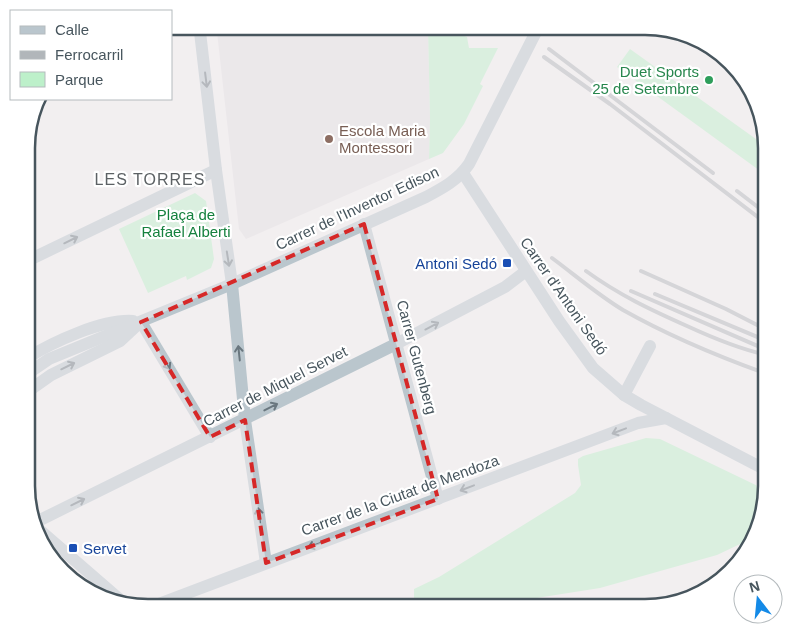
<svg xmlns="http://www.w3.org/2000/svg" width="793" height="634" viewBox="0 0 793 634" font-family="Helvetica,sans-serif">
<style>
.education{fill:#e3e0e2}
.green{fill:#bdf0ca}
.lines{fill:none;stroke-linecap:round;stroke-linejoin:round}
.minor{stroke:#bac6cd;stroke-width:12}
.rail{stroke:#b1b6ba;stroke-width:4}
.oneway{stroke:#6a777f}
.marked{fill:none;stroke:#d62828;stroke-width:4;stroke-dasharray:10 6;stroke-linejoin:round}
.leisure-dot{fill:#2e9e5b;stroke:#fff;stroke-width:2}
.education-dot{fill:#8d6e63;stroke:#fff;stroke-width:2}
.transit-dot{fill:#1a4fb4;stroke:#fff;stroke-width:2}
.labels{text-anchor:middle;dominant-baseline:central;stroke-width:4.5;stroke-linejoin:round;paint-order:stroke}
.leisure-label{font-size:15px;fill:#27864d;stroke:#fff;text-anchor:end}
.education-label{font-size:15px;fill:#785e54;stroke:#fff;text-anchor:start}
.street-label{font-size:15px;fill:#47555d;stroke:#fff}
.park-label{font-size:15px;fill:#15813e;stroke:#fff}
.transit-label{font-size:15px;fill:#164399;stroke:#fff;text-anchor:end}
.neighbourhood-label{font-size:16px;letter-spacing:1px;fill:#5c6164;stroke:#fff}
.rim{fill:none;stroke:#47555d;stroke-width:2.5}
</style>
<rect width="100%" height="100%" fill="#f2eff0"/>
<polygon class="education" points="428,29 430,119 429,159 246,239 239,229 217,32"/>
<g class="green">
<polygon points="428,29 446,29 467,37 469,48 498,48 480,84 483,86 464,124 443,153 429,159 430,119"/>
<polygon points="630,49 767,147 767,176 617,67"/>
<polygon points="195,193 206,201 214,259 211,268 187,280 186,276 148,293 119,229"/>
<polygon points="646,438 660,439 766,490 757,533 754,539 738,545 717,555 600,588 474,608 426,608 414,599 414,589 439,577 575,493 581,485 578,465 578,459 583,456"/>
</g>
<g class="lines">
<g class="minor">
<polyline points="200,32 216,170 232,284 245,420 266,563"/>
<polyline points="463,173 559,321 593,368 624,395 641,405 766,470"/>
<polyline points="364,224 438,499"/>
<polyline points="27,261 216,170"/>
<polyline points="141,322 210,437"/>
<path d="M27,358C53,342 102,319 133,321"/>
<path d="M27,374L49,359L232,284L426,197C443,188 458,180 469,164L538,28"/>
<polyline points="27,392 51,375 120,341 135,327"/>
<polyline points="624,395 650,346"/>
<polyline points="34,523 396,344 505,287 526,271"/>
<polyline points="35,526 125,604"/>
<polyline points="148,608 638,423 666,418"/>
</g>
<g class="rail">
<polyline points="549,49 713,173"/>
<polyline points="544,57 610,104 767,224"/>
<polyline points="737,191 767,214"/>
<path d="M552,258C575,275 598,295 623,310C669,336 717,356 767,374"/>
<path d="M586,271C619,295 651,310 687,326C713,338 739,349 767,355"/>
<polyline points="641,271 726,309 767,330"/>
<polyline points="631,291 767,350"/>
<polyline points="655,294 767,341"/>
</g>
</g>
<defs><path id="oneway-shaft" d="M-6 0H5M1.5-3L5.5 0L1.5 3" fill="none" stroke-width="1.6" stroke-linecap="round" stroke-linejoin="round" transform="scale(1.25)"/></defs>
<g class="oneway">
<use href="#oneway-shaft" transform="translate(206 80) rotate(83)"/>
<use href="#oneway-shaft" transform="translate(71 240) rotate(-26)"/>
<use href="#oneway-shaft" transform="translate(228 259) rotate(81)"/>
<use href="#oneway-shaft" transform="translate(432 326) rotate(-28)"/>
<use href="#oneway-shaft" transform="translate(239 353) rotate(-96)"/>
<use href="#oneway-shaft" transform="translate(166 363) rotate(59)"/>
<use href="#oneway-shaft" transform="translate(68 366) rotate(-26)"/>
<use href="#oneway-shaft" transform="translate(271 407) rotate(-27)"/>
<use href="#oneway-shaft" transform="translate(619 431) rotate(159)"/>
<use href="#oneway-shaft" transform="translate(467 488) rotate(159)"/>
<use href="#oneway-shaft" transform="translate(78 502) rotate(-26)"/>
<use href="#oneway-shaft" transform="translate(259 515) rotate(-98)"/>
<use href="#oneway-shaft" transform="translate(315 545) rotate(160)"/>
</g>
<path d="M0 0H793V634H0ZM364,224L438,499L266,563L245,420L210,437L141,322Z" fill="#f2eff0" fill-opacity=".55" fill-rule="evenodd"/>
<path class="marked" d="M364,224L438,499L266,563L245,420L210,437L141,322Z"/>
<circle class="leisure-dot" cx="709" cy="80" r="5"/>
<circle class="education-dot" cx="329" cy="139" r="5"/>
<g class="transit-dot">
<rect x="502" y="258" width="10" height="10" rx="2.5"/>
<rect x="68" y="543" width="10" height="10" rx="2.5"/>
</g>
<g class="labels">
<g class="leisure-label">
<text x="699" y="71">Duet Sports<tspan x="699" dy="17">25 de Setembre</tspan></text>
</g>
<g class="education-label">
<text x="339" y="130">Escola Maria<tspan x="339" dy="17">Montessori</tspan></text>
</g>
<g class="street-label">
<text transform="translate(357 208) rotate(-25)">Carrer de l'Inventor Edison</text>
<text transform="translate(564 296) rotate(55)">Carrer d'Antoni Sedó</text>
<text transform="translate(417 357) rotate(75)">Carrer Gutenberg</text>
<text transform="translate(275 386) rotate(-27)">Carrer de Miquel Servet</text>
<text transform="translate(400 495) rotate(-20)">Carrer de la Ciutat de Mendoza</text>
</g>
<g class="park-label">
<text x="186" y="214">Plaça de<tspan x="186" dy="17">Rafael Alberti</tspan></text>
</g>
<g class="transit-label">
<text x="497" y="263">Antoni Sedó</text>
<text x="83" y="548" text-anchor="start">Servet</text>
</g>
<g class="neighbourhood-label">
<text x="150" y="179">LES TORRES</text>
</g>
</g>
<path d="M0 0H793V634H0ZM148 35H645A113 113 0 0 1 758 148V486A113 113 0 0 1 645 599H148A113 113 0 0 1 35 486V148A113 113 0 0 1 148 35Z" fill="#fff" fill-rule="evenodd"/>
<path class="rim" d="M148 35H645A113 113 0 0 1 758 148V486A113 113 0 0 1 645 599H148A113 113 0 0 1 35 486V148A113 113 0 0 1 148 35Z"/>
<rect x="10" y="10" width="162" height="90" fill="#ffffff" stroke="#b5bbbe"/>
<rect x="20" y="26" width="25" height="8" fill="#bac6cd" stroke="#b5bbbe"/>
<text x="55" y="35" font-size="15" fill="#47555d">Calle</text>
<rect x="20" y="51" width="25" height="8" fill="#b1b6ba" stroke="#b5bbbe"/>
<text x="55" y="60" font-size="15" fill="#47555d">Ferrocarril</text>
<rect x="20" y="72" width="25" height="15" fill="#bdf0ca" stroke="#b5bbbe"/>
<text x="55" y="85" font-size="15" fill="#47555d">Parque</text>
<g transform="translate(758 599) rotate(344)"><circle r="24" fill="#ffffff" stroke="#b5bbbe"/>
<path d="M0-4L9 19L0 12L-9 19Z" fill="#148ae7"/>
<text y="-8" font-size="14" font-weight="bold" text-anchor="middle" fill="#47555d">N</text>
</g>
</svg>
